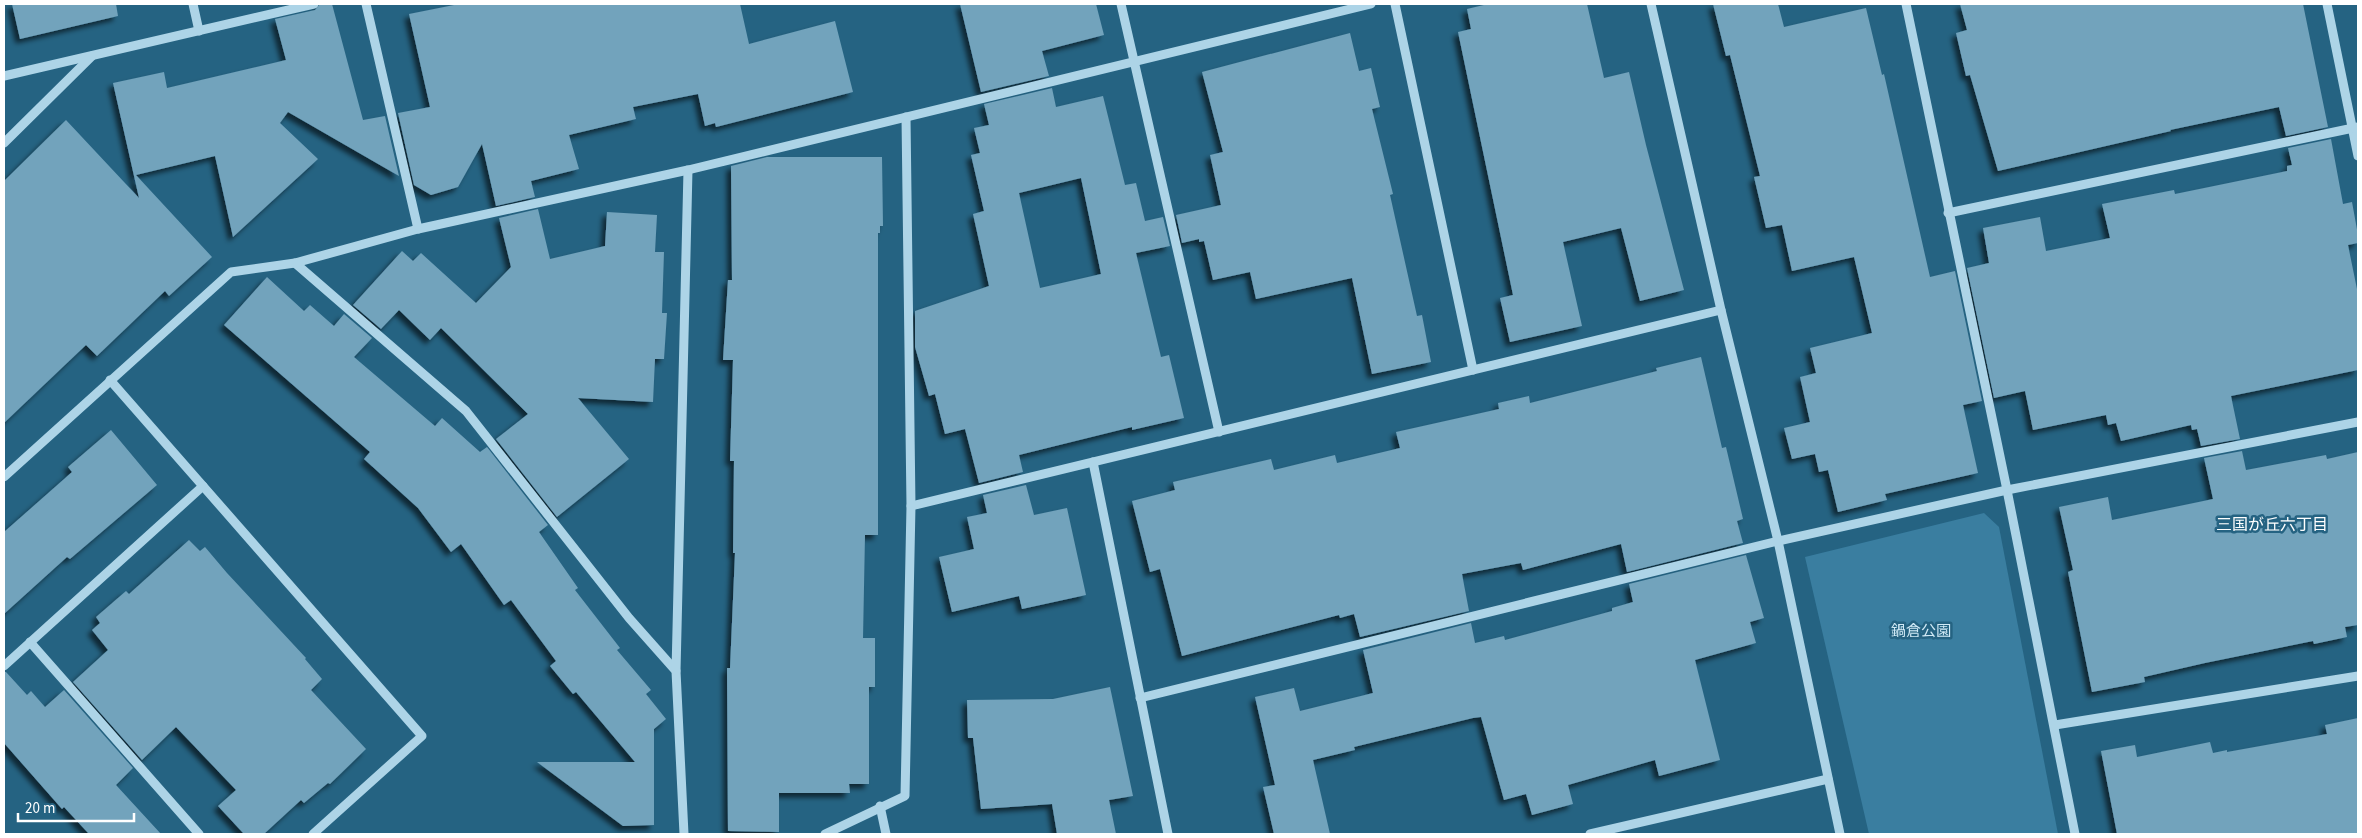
<svg xmlns="http://www.w3.org/2000/svg" width="2362" height="838" viewBox="0 0 2362 838" font-family="'Source Sans 3','Noto Sans JP',sans-serif">
<style>
.green{fill:#3a7ea0}
.building{fill:#72a3bc;fill-rule:evenodd;filter:url(#shadow)}
.lines{fill:none;stroke-linecap:round;stroke-linejoin:round}
.minor{stroke:#add4e7;stroke-width:9}
.labels{text-anchor:middle;dominant-baseline:central;stroke-width:5;stroke-linejoin:round;paint-order:stroke}
.park-label{font-size:15px;fill:#d1eaf6;stroke:#256382}
.neighbourhood-label{font-size:16px;fill:#fff;stroke:#256382}
</style>
<defs>
<filter id="shadow"><feDropShadow dx="-4.5" dy="4.5" stdDeviation="2.5" flood-color="#0009"/></filter>
</defs>
<rect width="100%" height="100%" fill="#256382"/>
<polygon class="green" points="1984,513 1999,527 2058,834 1869,834 1805,557"/>
<g class="building">
<polygon points="12,4 116,4 118,16 20,39"/>
<polygon points="320,4 332,4 363,120 385,116 399,176 288,112 280,123 318,159 233,237 215,156 136,175 212,257 169,296 165,291 97,356 86,345 4,423 4,181 66,120 139,198 113,83 164,72 167,88 286,60 275,19 315,10"/>
<polygon points="459,4 740,4 749,44 835,21 853,92 716,127 715,123 705,126 698,94 633,107 636,119 569,135 579,169 531,181 535,197 496,206 482,144 458,187 431,195 414,185 398,113 430,107 409,14"/>
<polygon points="960,4 1096,4 1104,35 1042,51 1049,76 981,92"/>
<polygon points="1488,4 1587,4 1604,78 1629,72 1646,145 1684,290 1640,301 1621,228 1563,242 1582,326 1510,342 1500,298 1513,295 1458,32 1471,29 1467,9"/>
<polygon points="1713,4 1778,4 1784,27 1866,8 1882,75 1884,74 1930,277 1955,271 1982,401 1963,405 1978,473 1885,494 1887,500 1838,512 1828,470 1819,472 1815,454 1792,459 1784,428 1810,422 1800,377 1816,373 1810,348 1872,333 1854,257 1792,271 1782,225 1766,228 1754,177 1760,176 1730,55 1726,56"/>
<polygon points="1960,4 2303,4 2328,127 2286,136 2279,107 2170,130 2171,131 1998,171 1970,75 1966,76 1956,33 1967,30"/>
<polygon points="1350,33 1359,71 1371,68 1380,107 1372,109 1393,194 1390,195 1417,316 1422,315 1431,362 1372,374 1352,278 1256,299 1250,272 1213,280 1204,241 1199,242 1199,239 1182,243 1176,215 1221,205 1210,155 1223,152 1202,72"/>
<path d="M1052,88L1056,107L1103,96L1125,185L1136,183L1145,221L1163,217L1170,246L1136,253L1161,357L1169,355L1184,418L1132,430V427L1019,455L1023,472L979,483L965,429L945,434L935,394L929,396L915,347V311L989,286L973,214L984,211L971,155L980,153L974,128L989,125L984,104ZM1081,178L1101,274L1040,288L1019,193Z"/>
<polygon points="2331,139 2343,204 2352,202 2358,235 2358,243 2348,245 2358,294 2358,370 2231,396 2240,439 2201,446 2197,429 2192,430 2191,425 2121,441 2116,423 2108,425 2106,415 2033,430 2025,391 1994,398 1967,268 1989,263 1983,228 2040,217 2046,251 2110,238 2102,204 2174,190 2175,194 2287,171 2287,166 2292,165 2288,148"/>
<polygon points="767,157 882,157 883,226 880,226 880,233 878,233 878,535 865,535 863,638 875,638 875,687 869,687 869,784 849,784 850,793 779,793 779,832 728,831 727,668 730,668 735,553 733,553 734,461 730,461 733,360 723,360 728,280 732,280 731,166"/>
<polygon points="538,209 550,259 605,246 607,212 657,215 655,252 664,252 662,313 667,313 664,359 655,359 653,402 578,398 629,459 557,517 496,439 528,414 441,328 430,340 399,310 381,329 353,305 402,251 413,261 421,253 476,303 511,267 499,218"/>
<polygon points="267,277 304,311 310,305 334,326 344,314 372,338 354,357 435,426 442,418 480,452 487,447 548,525 539,532 578,588 575,590 620,648 617,650 651,690 646,694 666,719 654,729 654,825 623,826 537,762 635,762 576,692 573,694 550,666 556,661 511,600 504,605 461,544 451,552 418,508 364,459 370,452 224,325"/>
<polygon points="1701,357 1722,448 1726,447 1743,519 1737,521 1743,543 1627,572 1621,544 1523,570 1521,563 1462,574 1469,611 1360,637 1354,614 1340,618 1339,615 1182,656 1160,569 1150,572 1132,501 1175,490 1173,482 1271,459 1274,470 1335,455 1337,463 1400,448 1396,432 1499,409 1498,403 1529,396 1530,403 1657,371 1656,368"/>
<polygon points="111,430 157,485 70,559 67,557 4,614 4,532 72,472 68,467"/>
<polygon points="2242,451 2246,470 2326,455 2327,459 2358,452 2358,625 2345,627 2347,637 2314,644 2313,641 2205,663 2144,677 2145,682 2092,692 2068,572 2073,570 2059,507 2108,497 2112,520 2213,499 2204,458"/>
<polygon points="1026,485 1034,515 1067,508 1086,595 1022,609 1019,596 952,612 939,557 974,549 967,517 987,513 983,495"/>
<polygon points="189,540 200,551 205,547 227,573 306,658 305,659 322,679 311,690 366,749 330,784 328,783 304,803 301,800 264,834 244,834 218,806 236,790 176,727 142,760 73,682 108,650 92,630 100,623 96,617 126,591 129,594"/>
<polygon points="1746,555 1764,618 1750,622 1756,643 1695,660 1720,760 1659,776 1655,760 1568,785 1573,804 1532,815 1526,794 1504,800 1481,717 1473,718 1354,747 1355,750 1313,760 1330,834 1274,834 1263,787 1275,785 1255,697 1294,688 1300,711 1373,693 1363,650 1471,623 1475,643 1504,636 1505,640 1612,611 1612,608 1633,602 1629,584"/>
<polygon points="4,672 6,672 27,695 31,691 45,707 64,690 133,768 116,785 161,834 89,834 64,807 62,809 4,743"/>
<polygon points="1110,687 1133,796 1109,800 1116,834 1057,834 1052,804 981,809 973,738 968,738 967,700 1053,699"/>
<polygon points="2358,718 2358,834 2117,834 2101,751 2135,745 2137,757 2210,742 2213,753 2227,750 2227,752 2327,734 2325,725"/>
</g>
<g class="lines">
<g class="minor">
<polyline points="193,4 199,31"/>
<polyline points="366,4 418,229"/>
<polyline points="1121,4 1219,432"/>
<polyline points="1395,4 1473,370"/>
<polyline points="1651,4 1721,310 1778,541 1840,834"/>
<polyline points="1906,4 2007,490 2075,834"/>
<polyline points="2327,4 2358,156"/>
<polyline points="4,76 314,4"/>
<polyline points="4,143 92,56"/>
<polyline points="1948,213 2358,127"/>
<polyline points="295,263 466,411 629,618 676,671 684,834"/>
<polyline points="110,380 422,736 313,834"/>
<polyline points="1093,462 1168,834"/>
<polyline points="4,477 231,272 295,263 418,229 688,170 1371,4"/>
<polyline points="911,506 1721,310"/>
<polyline points="30,642 199,834"/>
<polyline points="4,666 203,486"/>
<polyline points="676,671 688,170"/>
<polyline points="1140,698 1778,541 2007,490 2358,422"/>
<polyline points="2055,725 2358,676"/>
<polyline points="880,806 886,834"/>
<polyline points="825,834 905,796 911,506 906,117"/>
<polyline points="1590,834 1828,779"/>
</g>
</g>
<g class="labels">
<g class="park-label">
<text x="1921" y="631">鍋倉公園</text>
</g>
<g class="neighbourhood-label">
<text x="2272" y="525">三国が丘六丁目</text>
</g>
</g>
<rect width="2362" height="838" fill="none" stroke="#ffffff" stroke-width="10"/>
<path d="M18 813v8h116v-8" fill="none" stroke="#ffffff" stroke-width="2.5"/>
<text x="25" y="813" font-size="15" fill="#ffffff" stroke="#256382" stroke-width="4" paint-order="stroke">20 m</text>
</svg>
